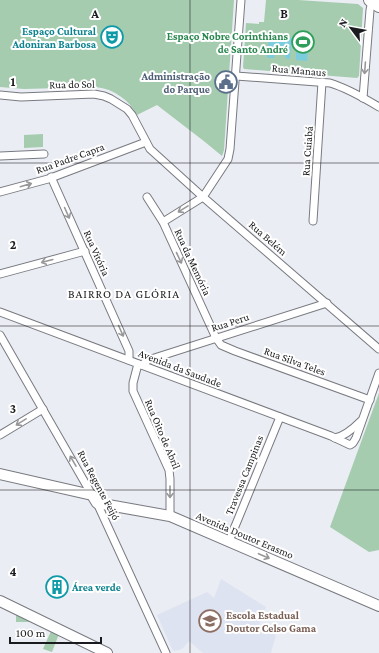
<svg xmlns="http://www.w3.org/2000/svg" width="379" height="653" viewBox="0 0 379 653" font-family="'Crimson Pro',serif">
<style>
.built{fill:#dee3f1}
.green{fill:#a5ccaf}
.water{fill:#7bccdd}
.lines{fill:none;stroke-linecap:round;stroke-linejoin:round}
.street-casing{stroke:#787a80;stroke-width:9}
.secondary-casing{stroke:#787a80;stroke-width:12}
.primary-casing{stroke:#787a80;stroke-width:14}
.street{stroke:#fff;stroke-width:7}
.secondary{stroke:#fff;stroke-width:10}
.primary{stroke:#fff;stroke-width:12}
.oneway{stroke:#98989a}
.grid{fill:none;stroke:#1a1b1e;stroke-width:1;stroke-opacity:0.55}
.labels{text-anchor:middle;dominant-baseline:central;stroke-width:4;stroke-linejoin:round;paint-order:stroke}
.culture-label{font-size:11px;font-weight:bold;fill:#0d838f;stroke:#fff;text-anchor:end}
.leisure-label{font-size:11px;font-weight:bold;fill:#27864d;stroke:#fff;text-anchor:end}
.street-label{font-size:11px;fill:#1a1b1e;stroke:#fff}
.service-label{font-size:11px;font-weight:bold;fill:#4e5e75;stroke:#fff;text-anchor:end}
.education-label{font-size:11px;font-weight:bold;fill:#785e54;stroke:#fff;text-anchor:start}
.neighbourhood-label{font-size:12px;letter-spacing:1px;fill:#1a1b1e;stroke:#fff}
.grid-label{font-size:13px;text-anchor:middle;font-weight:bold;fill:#1a1b1e;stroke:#fff;stroke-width:4;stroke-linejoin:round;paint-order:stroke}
</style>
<rect width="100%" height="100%" fill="#ebedf4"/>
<polygon class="built" points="221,579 266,607 258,628 276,635 271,653 203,653 189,641 183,648 180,650 174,651 172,649 157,615 207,592 214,598"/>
<g class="green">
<path d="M0,0H234L224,150L222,156L205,142L157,105L137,115C129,100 114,89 96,87L24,89L0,87Z"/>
<polygon points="266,0 298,0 358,4 363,8 359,76 357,78 244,69 243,67 246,23 259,24 259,22 264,22"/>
<polygon points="43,134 43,147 24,148 24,135"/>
<polygon points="379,393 379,550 369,552 330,527"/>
<polygon points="16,613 30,620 30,622 16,622"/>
<polygon points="51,631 59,634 52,652 43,649"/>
</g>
<g class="water">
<polygon points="269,35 292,38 290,59 285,58 286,51 275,50 274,58 267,58"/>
<polygon points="295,38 309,39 307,61 296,60 296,52 298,51 299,46 295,44"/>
</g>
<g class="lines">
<g class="street-casing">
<g id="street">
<path d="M236,76L330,83C347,88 364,98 379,107"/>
<polyline points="0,95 21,97 94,94 104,96 111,99 127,109 132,115 150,149 203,197 379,349"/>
<polyline points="363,98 370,10 372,1"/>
<polyline points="0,156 44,154"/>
<polyline points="51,177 129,351 129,360"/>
<polyline points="0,192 48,179 146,142"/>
<polyline points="147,197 163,222 216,338 221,345 235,351 370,400"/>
<polyline points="313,221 322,82"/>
<polyline points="163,222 203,197 228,159 230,149 241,0"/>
<polyline points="0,274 85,251"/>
<polyline points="0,312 331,436 350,445 353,443 356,438 379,373"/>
<polyline points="0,335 92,495"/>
<polyline points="138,364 133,383 133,391 169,470 170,479 170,516"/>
<polyline points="142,365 148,360 327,303"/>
<polyline points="0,435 43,409"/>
<path d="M335,438C345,436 354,428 361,421"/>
<polyline points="97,503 166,653"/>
<polyline points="229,541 280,417"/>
</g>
</g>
<g class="secondary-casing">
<g id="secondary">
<polyline points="0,474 92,495 97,503 170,516 379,606"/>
<polyline points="0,601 107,653"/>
</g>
</g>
<g class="primary-casing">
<polyline id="primary" points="370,0 379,6"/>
</g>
<use href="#street" class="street"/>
<use href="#secondary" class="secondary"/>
<use href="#primary" class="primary"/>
</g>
<defs><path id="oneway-shaft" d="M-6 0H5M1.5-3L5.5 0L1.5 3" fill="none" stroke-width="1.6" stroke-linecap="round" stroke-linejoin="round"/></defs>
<g class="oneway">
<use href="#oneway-shaft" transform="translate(365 68) rotate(94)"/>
<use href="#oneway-shaft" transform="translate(26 185) rotate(-16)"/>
<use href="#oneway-shaft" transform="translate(183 209) rotate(148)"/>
<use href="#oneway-shaft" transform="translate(67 213) rotate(66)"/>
<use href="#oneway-shaft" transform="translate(179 258) rotate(65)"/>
<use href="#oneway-shaft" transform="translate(47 261) rotate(165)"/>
<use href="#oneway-shaft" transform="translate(121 331) rotate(66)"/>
<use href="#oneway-shaft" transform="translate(21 422) rotate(148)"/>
<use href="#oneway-shaft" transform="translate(73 461) rotate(-120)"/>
<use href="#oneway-shaft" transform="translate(170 492) rotate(90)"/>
<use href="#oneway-shaft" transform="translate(264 556) rotate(23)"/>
</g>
<path class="grid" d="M190,0V653M0,163H379M0,326H379M0,490H379"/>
<defs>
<g id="theatre-ring" transform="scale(1.15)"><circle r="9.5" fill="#fff" stroke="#0f9aa8" stroke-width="1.5"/><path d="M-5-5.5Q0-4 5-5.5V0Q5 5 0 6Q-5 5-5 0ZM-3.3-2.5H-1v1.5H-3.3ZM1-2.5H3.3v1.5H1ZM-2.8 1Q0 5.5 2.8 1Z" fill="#0f9aa8"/></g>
<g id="stadium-ring" transform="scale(1.15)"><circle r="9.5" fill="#fff" stroke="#2e9e5b" stroke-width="1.5"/><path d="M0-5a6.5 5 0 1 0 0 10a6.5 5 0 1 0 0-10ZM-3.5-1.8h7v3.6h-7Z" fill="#2e9e5b"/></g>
<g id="civic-ring" transform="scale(1.15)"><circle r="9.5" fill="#fff" stroke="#5c6f8a" stroke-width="1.5"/><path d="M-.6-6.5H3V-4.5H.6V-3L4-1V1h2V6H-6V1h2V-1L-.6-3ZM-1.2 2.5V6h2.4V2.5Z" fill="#5c6f8a"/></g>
<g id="building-ring" transform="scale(1.15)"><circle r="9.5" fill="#fff" stroke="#0f9aa8" stroke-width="1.5"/><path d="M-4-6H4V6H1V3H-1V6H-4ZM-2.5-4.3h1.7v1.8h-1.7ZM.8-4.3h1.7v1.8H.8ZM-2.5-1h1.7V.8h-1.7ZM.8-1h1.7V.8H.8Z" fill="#0f9aa8"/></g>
<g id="school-ring" transform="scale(1.15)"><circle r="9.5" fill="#fff" stroke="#8d6e63" stroke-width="1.5"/><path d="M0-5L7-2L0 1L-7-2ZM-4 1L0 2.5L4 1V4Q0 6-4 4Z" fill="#8d6e63"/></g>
</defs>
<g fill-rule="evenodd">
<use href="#theatre-ring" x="112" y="37"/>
<use href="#stadium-ring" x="303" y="42"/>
<use href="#civic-ring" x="226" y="82"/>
<use href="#building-ring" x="57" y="587"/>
<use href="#school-ring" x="210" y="621"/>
</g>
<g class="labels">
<g class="culture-label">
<text x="96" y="31">Espaço Cultural<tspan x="96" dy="13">Adoniran Barbosa</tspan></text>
<text x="72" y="587" text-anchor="start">Área verde</text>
</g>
<g class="leisure-label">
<text x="288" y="36">Espaço Nobre Corinthians<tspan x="288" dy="13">de Santo André</tspan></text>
</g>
<g class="street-label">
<text transform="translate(299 70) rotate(5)">Rua Manaus</text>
<text transform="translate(72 84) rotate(-1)">Rua do Sol</text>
<text transform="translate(307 151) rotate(-86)">Rua Cuiabá</text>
<text transform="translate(70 158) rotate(-20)">Rua Padre Capra</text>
<text transform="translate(268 238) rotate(41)">Rua Belém</text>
<text transform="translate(97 253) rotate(66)">Rua Vitória</text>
<text transform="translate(193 262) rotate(65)">Rua da Memória</text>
<text transform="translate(230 322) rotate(-18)">Rua Peru</text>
<text transform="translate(295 361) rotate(20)">Rua Silva Teles</text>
<text transform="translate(180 368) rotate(21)">Avenida da Saudade</text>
<text transform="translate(163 434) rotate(67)">Rua Oito de Abril</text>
<text transform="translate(244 475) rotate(-68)">Travessa Campinas</text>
<text transform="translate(99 485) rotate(62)">Rua Regente Feijó</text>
<text transform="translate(245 535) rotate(23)">Avenida Doutor Erasmo</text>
</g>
<g class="service-label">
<text x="210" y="76">Administração<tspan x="210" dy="13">do Parque</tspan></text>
</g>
<g class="education-label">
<text x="226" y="615">Escola Estadual<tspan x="226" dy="13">Doutor Celso Gama</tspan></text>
</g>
<g class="neighbourhood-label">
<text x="124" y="294">BAIRRO DA GLÓRIA</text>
</g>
</g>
<g class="grid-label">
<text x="95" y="18">A</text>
<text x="284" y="18">B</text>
<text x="13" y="86">1</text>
<text x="13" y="249">2</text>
<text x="13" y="413">3</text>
<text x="13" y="576">4</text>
</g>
<g transform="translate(351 28) rotate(302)" stroke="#ffffff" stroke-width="3" paint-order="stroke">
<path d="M0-3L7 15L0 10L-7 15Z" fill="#1a1b1e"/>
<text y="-6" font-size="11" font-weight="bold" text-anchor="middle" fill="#1a1b1e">N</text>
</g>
<path d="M10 637v6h91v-6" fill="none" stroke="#1a1b1e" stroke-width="2"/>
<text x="16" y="637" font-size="12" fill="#1a1b1e" stroke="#ffffff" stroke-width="3" paint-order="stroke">100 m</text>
</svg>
